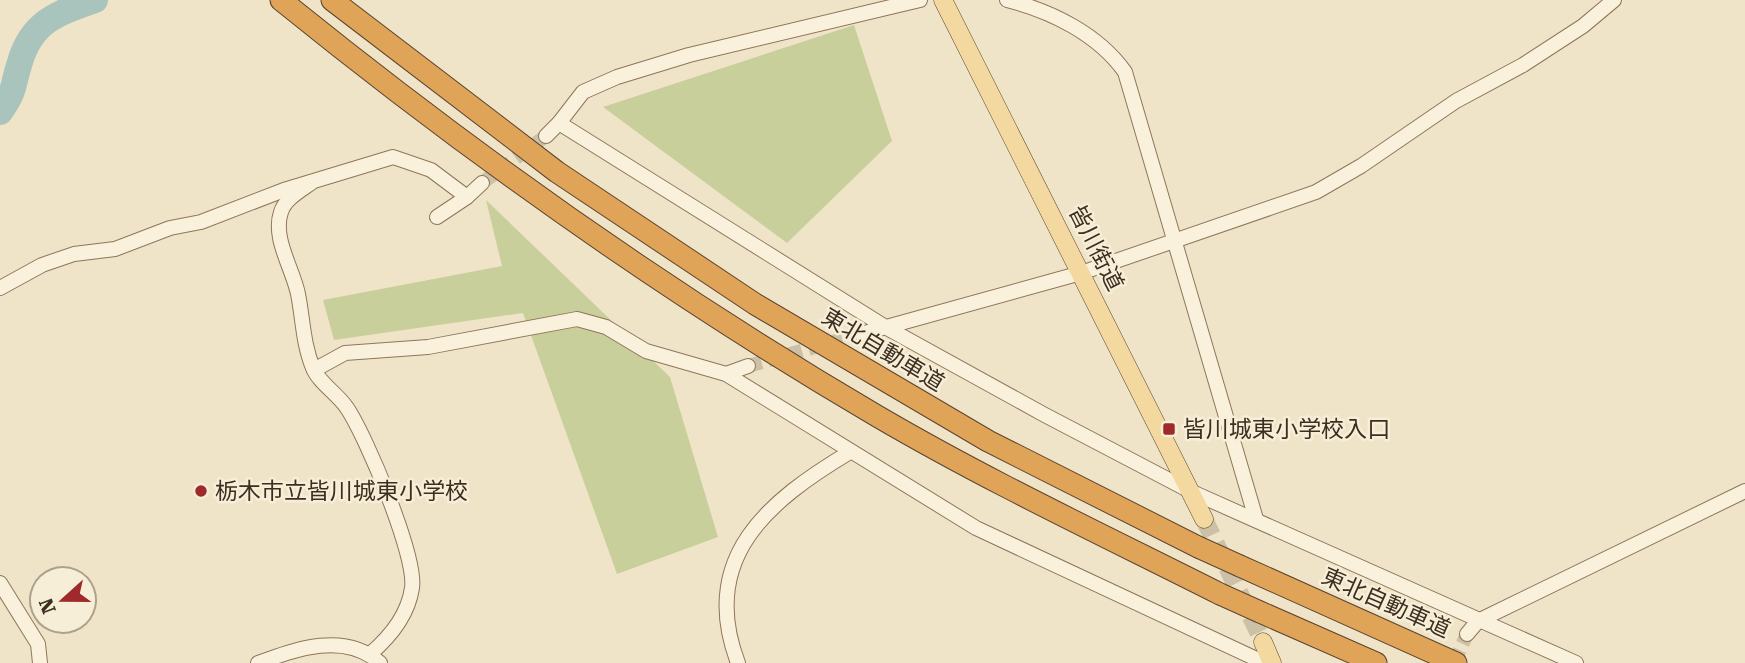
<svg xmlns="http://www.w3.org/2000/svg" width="1745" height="663" viewBox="0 0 1745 663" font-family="'Roboto Serif','Noto Sans JP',serif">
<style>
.green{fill:#c9cf9b}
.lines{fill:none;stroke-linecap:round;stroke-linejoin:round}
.river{stroke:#a9c4bc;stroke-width:26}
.minor-tunnel{stroke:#ccc0a6;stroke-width:14;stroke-dasharray:14 7;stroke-linecap:butt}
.major-tunnel{stroke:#ccc0a6;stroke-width:18;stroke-dasharray:18 9;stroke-linecap:butt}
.minor-casing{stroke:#8d765c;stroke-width:16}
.major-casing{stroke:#5b4430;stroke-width:19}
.highway-casing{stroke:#5b4430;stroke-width:23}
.minor{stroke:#faf1dc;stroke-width:14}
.major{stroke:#f3d9a0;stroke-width:18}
.highway{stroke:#e0a458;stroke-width:21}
.highway-bridge-casing{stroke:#5b4430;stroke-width:23;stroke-linecap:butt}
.highway-bridge{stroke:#e0a458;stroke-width:21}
.poi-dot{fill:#9e2a2b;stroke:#f7eed8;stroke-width:2.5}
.labels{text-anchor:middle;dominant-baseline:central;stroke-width:5;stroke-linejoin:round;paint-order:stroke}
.street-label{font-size:23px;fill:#3d2e20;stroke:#f7eed8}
.poi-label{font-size:23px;fill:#3d2e20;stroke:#f7eed8;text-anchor:start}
</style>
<rect width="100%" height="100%" fill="#f0e4c8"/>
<g class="green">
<polygon points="854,25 892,141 787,243 603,107"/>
<polygon points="486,200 670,377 718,537 617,574 523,313 334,340 323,300 502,266"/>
</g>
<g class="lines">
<path class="river" d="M0,112C16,90 12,86 20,62C32,21 58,13 95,0"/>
<g class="minor-tunnel">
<polyline points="482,183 546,136"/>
<polyline points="748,366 861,334"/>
<polyline points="1454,663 1467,634"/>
</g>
<polyline class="major-tunnel" points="1204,519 1263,642"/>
<g class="minor-casing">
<g id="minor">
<path d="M1007,0C1051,11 1098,34 1125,72L1256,519"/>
<polyline points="559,123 583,92 617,77 689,55 920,0"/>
<polyline points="546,136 559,123 887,328 1043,414 1192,492 1576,663"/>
<path d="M311,183C300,191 285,199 281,212C272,238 293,269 298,294C303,319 303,344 313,368C319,383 338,394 347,408C366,436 417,557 412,588C408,615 390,637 370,654"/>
<polyline points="437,217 467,197"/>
<polyline points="0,288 42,265 74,254 115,249 170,228 201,222 284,190 393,157 431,170 467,197 482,183"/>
<polyline points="861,334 1081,273 1316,192 1361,166 1456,101 1523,65 1583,26 1614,0"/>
<polyline points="314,370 345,353 428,347 577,319 606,327 646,351 726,374 976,528 1265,663"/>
<polyline points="726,374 748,366"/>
<polyline points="0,583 38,644 40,663"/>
<polyline points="1467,634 1478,621 1745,491"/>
<path d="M258,663C296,649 345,631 380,663"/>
<path d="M738,663C698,558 768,501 850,452"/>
</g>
</g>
<g class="major-casing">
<g id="major">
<polyline points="943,0 1204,519"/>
<polyline points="1263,642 1272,663"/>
</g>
</g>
<g class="highway-casing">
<g id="highway">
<path d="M281,0C470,153 667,293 877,416C988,481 1105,536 1220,594"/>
<polyline points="332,0 557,172 755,304 988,441 1198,547"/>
<polyline points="1240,566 1456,663"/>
<polyline points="1260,612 1376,663"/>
</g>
</g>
<use href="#minor" class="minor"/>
<use href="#major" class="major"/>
<use href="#highway" class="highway"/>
<g class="highway-bridge-casing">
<g id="highway-bridge">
<polyline points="1198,547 1240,566"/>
<polyline points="1220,594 1260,612"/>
</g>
</g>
<use href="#highway-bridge" class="highway-bridge"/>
</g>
<g class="poi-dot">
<rect x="1162" y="422" width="14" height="14" rx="3.5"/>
<circle cx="201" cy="491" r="7"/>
</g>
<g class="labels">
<g class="street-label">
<text transform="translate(1096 248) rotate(63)">皆川街道</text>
<text transform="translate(883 350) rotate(31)">東北自動車道</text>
<text transform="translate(1386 603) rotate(24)">東北自動車道</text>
</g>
<g class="poi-label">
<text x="1183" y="429">皆川城東小学校入口</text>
<text x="215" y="491">栃木市立皆川城東小学校</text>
</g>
</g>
<g transform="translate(63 600) rotate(249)"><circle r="33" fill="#f7eed8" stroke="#ada18e" stroke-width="2"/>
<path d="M0-5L12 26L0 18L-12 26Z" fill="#9e2a2b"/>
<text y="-10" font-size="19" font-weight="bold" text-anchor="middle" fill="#3d2e20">N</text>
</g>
</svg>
